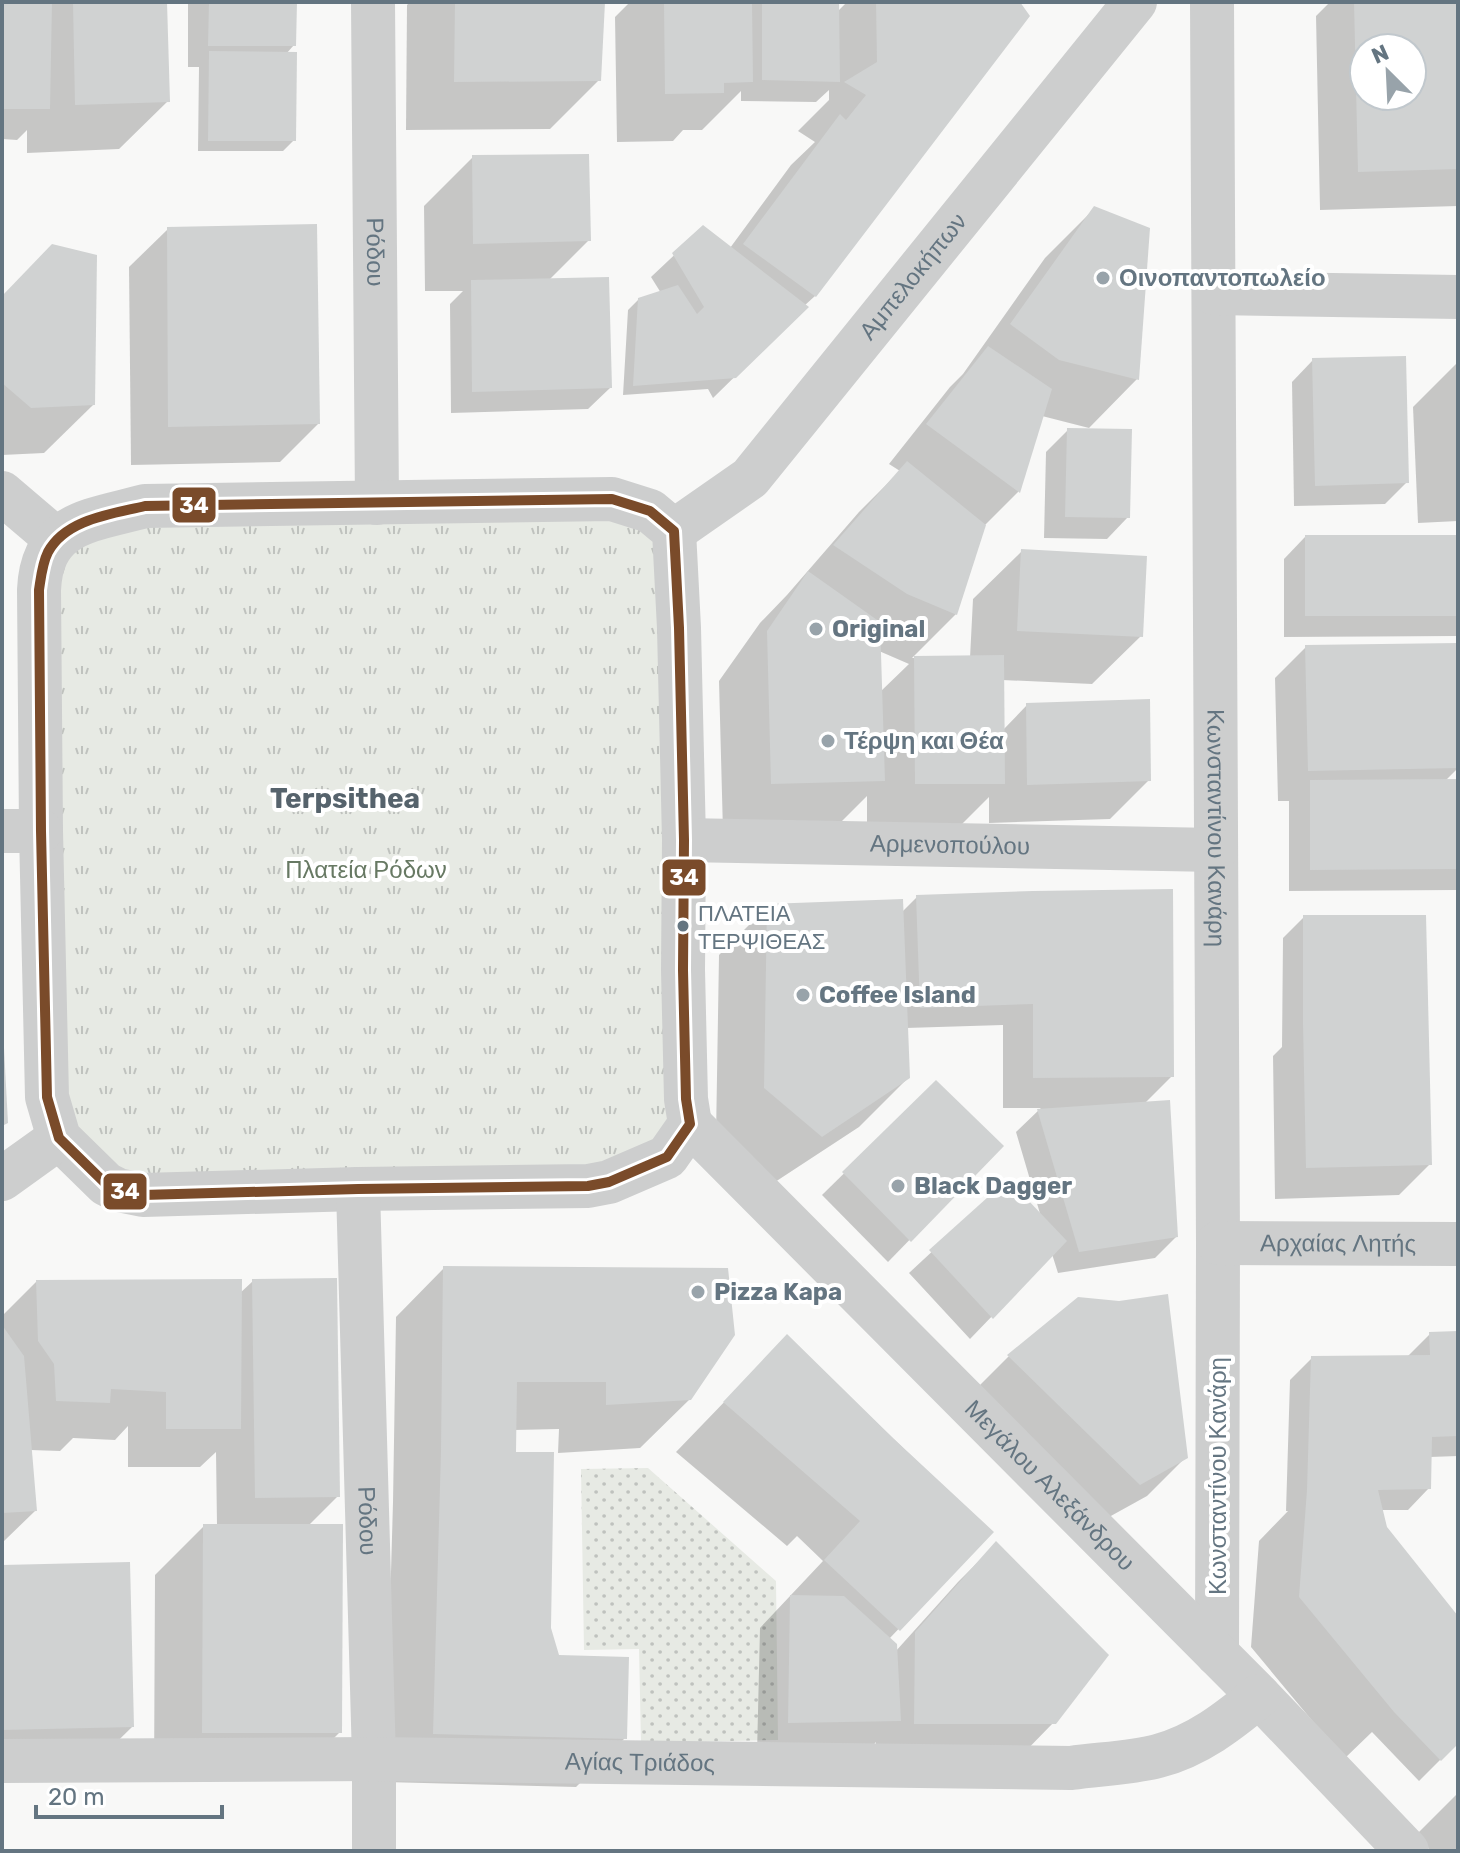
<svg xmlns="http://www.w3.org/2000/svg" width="1460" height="1853" viewBox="0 0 1460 1853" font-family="Rubik,sans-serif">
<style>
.grass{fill:url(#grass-dots)}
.park{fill:url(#park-tufts)}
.shadow{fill:#0003;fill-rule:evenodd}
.building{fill:#d0d2d2;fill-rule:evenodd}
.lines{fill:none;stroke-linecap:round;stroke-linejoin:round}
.minor{stroke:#cdcece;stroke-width:44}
.bus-1-casing{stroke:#fff;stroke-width:16}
.bus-1{stroke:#7a4b2a;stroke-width:10}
.poi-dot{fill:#98a3aa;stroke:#fff;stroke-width:3}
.bus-dot{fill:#647581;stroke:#fff;stroke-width:3}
.labels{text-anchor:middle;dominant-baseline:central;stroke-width:8;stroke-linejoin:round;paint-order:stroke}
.bus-label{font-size:22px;fill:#647581;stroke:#fff;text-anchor:start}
.street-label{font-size:24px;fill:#647581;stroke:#fff}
.poi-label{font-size:24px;font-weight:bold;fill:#647581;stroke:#fff;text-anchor:start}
.park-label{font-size:24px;fill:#677963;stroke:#fff}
.quarter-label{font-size:28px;font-weight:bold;fill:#56636c;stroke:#fff}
.line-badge{stroke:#fff;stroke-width:3}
.badge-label{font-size:22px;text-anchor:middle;font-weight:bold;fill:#fff}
</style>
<defs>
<pattern id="grass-dots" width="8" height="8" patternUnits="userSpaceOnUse" patternTransform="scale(2)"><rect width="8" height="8" fill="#e7eae4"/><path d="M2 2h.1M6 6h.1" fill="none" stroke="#bfc2be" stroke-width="1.8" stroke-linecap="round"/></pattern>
<pattern id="park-tufts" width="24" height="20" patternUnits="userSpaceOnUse" patternTransform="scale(2)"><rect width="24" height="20" fill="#e7eae4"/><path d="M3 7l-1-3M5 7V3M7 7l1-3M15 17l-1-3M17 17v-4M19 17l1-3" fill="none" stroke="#bfc2be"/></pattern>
</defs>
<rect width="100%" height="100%" fill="#f8f8f7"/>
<polygon class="grass" points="648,1468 776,1581 778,1740 641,1743 639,1649 584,1650 581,1469"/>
<polygon class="park" points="612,499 674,531 690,1124 609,1182 130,1193 59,1138 56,539 82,523"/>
<g class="shadow">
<polygon points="2,2 165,2 168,101 119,149 27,153 27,130 17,140 2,139"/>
<polygon points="188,2 295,2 294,45 286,54 294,140 283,151 198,151 199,67 188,67"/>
<polygon points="410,2 603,2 599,80 550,129 406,130 407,5"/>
<polygon points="630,2 837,2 837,12 847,2 1017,2 815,296 804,306 806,307 713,398 708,389 623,395 628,310 639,299 661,293 651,277 703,228 730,248 791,165 815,142 798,131 829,100 829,90 816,102 741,101 741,91 702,130 683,130 673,141 617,142 615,17"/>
<path d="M1330,2H1458V206L1320,210L1316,16ZM1364,48H1412V96H1364Z"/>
<polygon points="473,157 589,240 549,280 610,388 588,409 451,413 450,304 463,291 425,291 424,206"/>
<path d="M1094,209L1137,379L1089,428L1042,416L1018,492L984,526L956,614L912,658H970L973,599L1022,551L1141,636L1092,684L1002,680L1003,730L1027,705L1149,780L1110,819L989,823V797L954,832H867V796L834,829L723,832L719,681L760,623L787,595L859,512L900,471L889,464L950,387L963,374L1045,258ZM879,651L909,664L880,692Z"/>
<polygon points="168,229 318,424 280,462 131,465 129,267"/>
<polygon points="2,297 93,405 44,453 2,455"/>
<polygon points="1313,360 1406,483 1385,504 1294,506 1292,382"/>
<polygon points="1458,362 1458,521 1418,523 1413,407"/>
<polygon points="1068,430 1128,517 1107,539 1044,538 1046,452"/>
<polygon points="1305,537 1458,537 1458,636 1284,637 1284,559"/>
<polygon points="1306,647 1458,705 1458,768 1445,781 1458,781 1458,890 1289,891 1289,801 1278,801 1275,678"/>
<polygon points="917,897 1172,1076 1144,1104 1176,1237 1155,1258 1058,1273 1052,1254 970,1339 909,1273 1007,1182 1041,1217 1016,1132 1041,1108 1003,1108 1003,1025 906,1028 908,1078 859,1127 772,1184 716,1137 719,955 768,906 901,913"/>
<polygon points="1304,917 1430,1164 1399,1195 1275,1199 1273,1056 1282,1047 1283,938"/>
<polygon points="936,1083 1001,1146 888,1262 822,1195"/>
<polygon points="444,1268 690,1399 640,1448 558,1453 559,1429 514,1430 514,1454 549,1628 558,1657 625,1738 576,1787 385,1782 393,1502 396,1317"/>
<polygon points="253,1281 338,1496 308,1526 340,1732 291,1781 154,1781 155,1575 204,1526 217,1526 216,1452 200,1467 128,1467 128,1426 115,1440 73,1438 60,1451 30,1450 35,1511 2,1543 2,1316 36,1282 239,1294"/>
<polygon points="1079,1299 1186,1457 1147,1496 1100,1522 970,1395 1008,1357"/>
<polygon points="1458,1333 1458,1456 1430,1457 1429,1488 1408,1510 1381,1510 1385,1528 1458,1619 1458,1742 1419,1781 1372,1732 1344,1759 1251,1647 1259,1541 1288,1511 1286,1511 1290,1380 1312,1358 1408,1356 1430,1334"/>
<polygon points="787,1337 991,1532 889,1639 895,1652 958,1582 996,1544 1054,1722 1015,1762 876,1762 876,1742 868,1751 757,1753 760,1628 823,1561 797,1536 787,1546 676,1452"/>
<polygon points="2,1567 132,1727 83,1775 2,1777"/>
<polygon points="1458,1793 1458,1851 1431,1851 1416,1835"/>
</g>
<g class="building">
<polygon points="2,2 52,2 50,109 2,109"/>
<polygon points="73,2 167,2 170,102 75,105"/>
<polygon points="209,2 297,2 296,46 208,46"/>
<polygon points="455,2 605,2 601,81 454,82"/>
<polygon points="664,2 752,2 753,82 724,83 724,93 665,94"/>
<polygon points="762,2 839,2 840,82 762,80"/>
<polygon points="876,2 1020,2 1030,16 816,297 743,244 840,114 846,120 866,95 844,82 877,62"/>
<path d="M1354,2H1458V169L1358,172ZM1364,48H1412V96H1364Z"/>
<polygon points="209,51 297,52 296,141 208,141"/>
<polygon points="589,154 591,241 473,244 472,155"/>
<polygon points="1094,206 1150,228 1139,380 1059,360 1010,324"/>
<polygon points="317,224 320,424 168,427 167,227"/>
<polygon points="703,225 809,307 736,378 633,386 638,298 678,285 697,314 704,307 672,253"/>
<polygon points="52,244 97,255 95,405 31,408 2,383 2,296"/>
<polygon points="609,277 612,388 472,392 471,280"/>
<polygon points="988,346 1052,389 1020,493 926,424"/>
<polygon points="1406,356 1409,483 1315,486 1312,358"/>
<polygon points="1067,428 1132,429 1130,518 1065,517"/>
<polygon points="907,461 986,525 957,615 907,594 833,545"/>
<rect x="1305" y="535" width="153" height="81"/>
<polygon points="1021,549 1147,556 1143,637 1017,631"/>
<polygon points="808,571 880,622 885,781 771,784 767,631"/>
<polygon points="1458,643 1458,768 1308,771 1305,645"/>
<polygon points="1004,655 1005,784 915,784 914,656"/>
<polygon points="1150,699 1151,781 1027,785 1026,703"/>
<polygon points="1458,779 1458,869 1310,870 1310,780"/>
<polygon points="1173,889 1174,1077 1033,1078 1033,1004 920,1008 916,895 1033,891"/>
<polygon points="903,899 910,1078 822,1137 764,1088 767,904"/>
<polygon points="1303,915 1426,915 1432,1165 1306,1168 1303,1023"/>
<polygon points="2,1048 4,1048 8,1123 2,1126"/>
<polygon points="936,1080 1004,1146 911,1242 842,1172"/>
<polygon points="1170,1100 1178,1237 1079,1252 1037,1109"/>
<polygon points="1008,1179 1067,1241 993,1319 929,1250"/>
<polygon points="443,1266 728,1268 735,1335 691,1400 606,1405 606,1382 517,1382 516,1452 554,1452 551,1628 559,1655 629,1657 627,1739 433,1734 441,1451"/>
<polygon points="337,1278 340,1497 255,1498 252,1279"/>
<polygon points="242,1279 241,1429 166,1429 166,1392 111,1389 110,1403 56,1401 54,1364 38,1341 36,1280"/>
<polygon points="1168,1294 1188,1458 1140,1485 1007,1355 1078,1297 1119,1301"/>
<polygon points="2,1325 24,1356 37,1511 2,1513"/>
<polygon points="1458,1331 1458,1436 1432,1437 1431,1489 1378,1490 1387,1527 1458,1616 1458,1744 1441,1761 1394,1712 1299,1597 1307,1490 1311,1356 1430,1355 1429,1332"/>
<polygon points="787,1334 894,1439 994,1532 900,1631 824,1560 860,1521 723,1402"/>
<polygon points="203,1524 343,1524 342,1733 202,1733"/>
<polygon points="996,1541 1109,1655 1056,1724 914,1724 915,1632"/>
<polygon points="130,1562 134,1727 2,1730 2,1565"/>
<polygon points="790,1595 844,1596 897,1644 901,1721 788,1723"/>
</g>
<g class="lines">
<g class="minor">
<path id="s1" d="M373,2L377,503"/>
<path id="s2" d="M1212,2L1218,1243L1217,1654"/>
<polyline points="1214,293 1458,297"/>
<polyline points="2,493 56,539"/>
<path d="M612,499L650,511L674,531L679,628L684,840L683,970L686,1099L690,1124L667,1157L609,1182L588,1186L358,1189L143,1195L118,1190L106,1184L59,1138L47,1097L41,831L39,590C42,522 90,521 145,506Z"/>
<path id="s3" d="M674,531L750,478L1135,2"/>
<polyline points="2,831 41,831"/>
<path id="s4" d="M684,840L1216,850"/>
<path id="s5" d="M690,1124L1259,1696L1407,1851"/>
<polyline points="2,1179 59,1138"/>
<path id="s6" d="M358,1189L374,1759V1851"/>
<path id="s7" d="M1218,1243L1458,1244"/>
<path id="s8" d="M2,1761L374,1759L1071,1768C1098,1764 1132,1763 1158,1756C1197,1746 1229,1721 1259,1696"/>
</g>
<g class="bus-1-casing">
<path id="bus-1" d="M612,499L650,511L674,531L679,628L684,840L683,970L686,1099L690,1124L667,1157L609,1182L588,1186L358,1189L143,1195L118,1190L106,1184L59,1138L47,1097L41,831L39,590C41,577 42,564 48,552C66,519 112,514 145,506Z"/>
</g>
<use href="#bus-1" class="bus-1"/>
</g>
<g class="poi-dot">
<circle cx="1103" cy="278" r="8"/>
<circle cx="816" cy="629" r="8"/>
<circle cx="828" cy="741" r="8"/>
<circle cx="803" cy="995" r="8"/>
<circle cx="898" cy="1186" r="8"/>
<circle cx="698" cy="1292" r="8"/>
</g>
<circle class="bus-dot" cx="683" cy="926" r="7"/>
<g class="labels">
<g class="bus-label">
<text x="698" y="913">ΠΛΑΤΕΙΑ<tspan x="698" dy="28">ΤΕΡΨΙΘΕΑΣ</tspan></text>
</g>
<g class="street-label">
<text stroke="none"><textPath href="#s1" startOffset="250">Ρόδου</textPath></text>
<text stroke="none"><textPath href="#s3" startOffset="352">Αμπελοκήπων</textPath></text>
<text stroke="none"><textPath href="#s2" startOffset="826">Κωνσταντίνου Κανάρη</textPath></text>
<text stroke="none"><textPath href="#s4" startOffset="266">Αρμενοπούλου</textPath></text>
<text stroke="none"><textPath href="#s7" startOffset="120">Αρχαίας Λητής</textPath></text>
<text transform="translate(1218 1476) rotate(-90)">Κωνσταντίνου Κανάρη</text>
<text stroke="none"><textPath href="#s5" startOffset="510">Μεγάλου Αλεξάνδρου</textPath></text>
<text stroke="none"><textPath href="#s6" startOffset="332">Ρόδου</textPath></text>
<text stroke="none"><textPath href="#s8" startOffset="638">Αγίας Τριάδος</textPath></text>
</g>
<g class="poi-label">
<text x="1119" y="278">Οινοπαντοπωλείο</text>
<text x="832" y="629">Original</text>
<text x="844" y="741">Τέρψη και Θέα</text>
<text x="819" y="995">Coffee Island</text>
<text x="914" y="1186">Black Dagger</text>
<text x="714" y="1292">Pizza Kapa</text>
</g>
<g class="park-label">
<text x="366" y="870">Πλατεία Ρόδων</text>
</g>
<g class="quarter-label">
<text x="345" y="798">Terpsithea</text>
</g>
</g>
<g class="line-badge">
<rect x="171" y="486" width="46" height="38" rx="8" fill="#7a4b2a"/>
<rect x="661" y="858" width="46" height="39" rx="8" fill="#7a4b2a"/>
<rect x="102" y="1172" width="46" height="39" rx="8" fill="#7a4b2a"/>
</g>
<g class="badge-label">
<text x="194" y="513">34</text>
<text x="684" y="885">34</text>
<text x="125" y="1199">34</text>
</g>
<rect width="1460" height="1853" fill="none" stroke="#647581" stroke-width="8"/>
<g transform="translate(1388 72) rotate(336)"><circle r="38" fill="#ffffff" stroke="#c1c8cd" stroke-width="2"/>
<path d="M0-6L14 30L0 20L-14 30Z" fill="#98a3aa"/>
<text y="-12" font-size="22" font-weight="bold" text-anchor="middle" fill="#647581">N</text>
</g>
<path d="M36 1805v12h186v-12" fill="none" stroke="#647581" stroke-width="4"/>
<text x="48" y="1805" font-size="24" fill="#647581" stroke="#ffffff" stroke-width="6" paint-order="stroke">20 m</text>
</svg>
